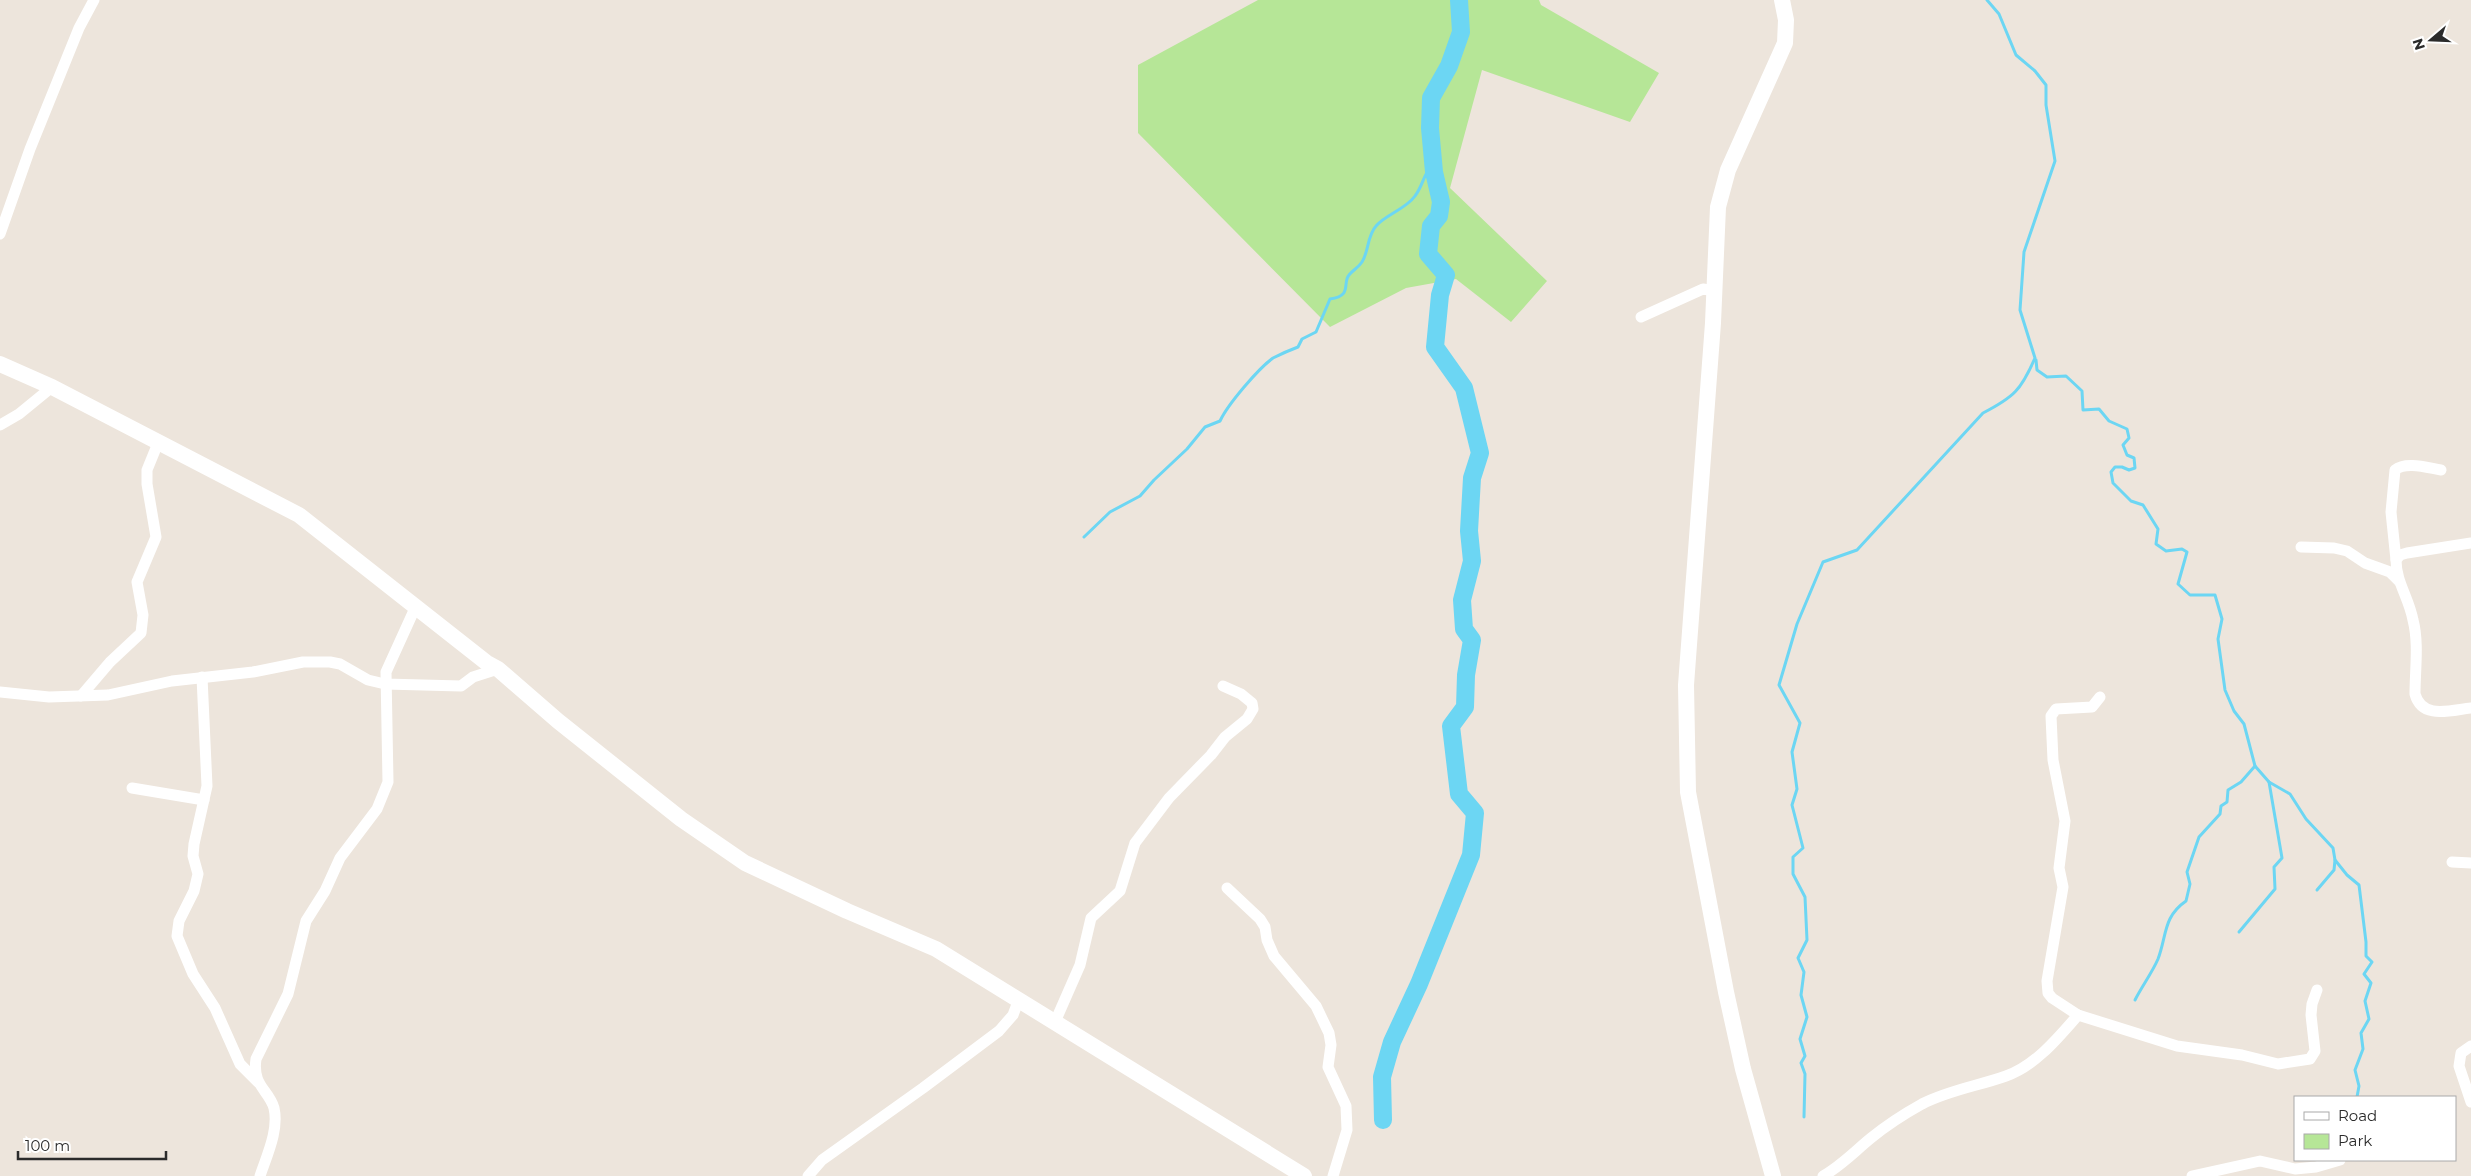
<svg xmlns="http://www.w3.org/2000/svg" width="2471" height="1176" viewBox="0 0 2471 1176" font-family="Montserrat,sans-serif">
<style>
.green{fill:#b6e697}
.lines{fill:none;stroke-linecap:round;stroke-linejoin:round}
.stream{stroke:#6cd6f3;stroke-width:3}
.river{stroke:#6cd6f3;stroke-width:18}
.street{stroke:#fff;stroke-width:11}
.secondary{stroke:#fff;stroke-width:16}
</style>
<rect width="100%" height="100%" fill="#ede5dc"/>
<polygon class="green" points="1258,0 1539,0 1541,5 1659,73 1630,122 1482,70 1450,188 1547,281 1511,322 1456,279 1406,288 1330,327 1138,133 1138,65"/>
<g class="lines">
<g class="stream">
<polyline points="2036,360 2037,370 2047,377 2066,376 2082,391 2083,410 2099,409 2109,421 2127,429 2129,438 2123,445 2127,455 2134,458 2135,468 2129,470 2122,467 2115,467 2111,472 2113,483 2131,501 2143,505 2158,529 2156,544 2166,551 2182,549 2187,552 2178,584 2190,595 2215,595 2222,619 2218,639 2225,690 2234,711 2244,724 2255,766 2269,782 2290,794 2306,819 2333,848 2335,860 2347,875 2359,885 2366,942 2366,956 2372,962 2364,974 2371,983 2365,1001 2369,1019 2361,1033 2363,1049 2355,1070 2359,1086 2357,1097"/>
<path d="M1084,537L1110,512L1140,496L1154,480L1187,449L1205,427L1220,421C1228,404 1258,369 1273,358C1281,354 1290,350 1298,347L1302,339L1316,332L1330,299C1353,296 1342,283 1349,275C1353,270 1358,268 1362,262C1369,251 1367,236 1376,226C1385,215 1406,209 1415,196C1423,186 1424,172 1433,164"/>
<polyline points="2317,890 2334,870 2335,860"/>
<polyline points="2239,932 2275,889 2274,867 2282,858 2269,782"/>
<path d="M2135,1000C2142,986 2152,973 2158,959C2167,935 2163,917 2186,901L2190,884L2187,872L2199,837L2220,814L2221,806L2227,802L2228,790L2241,782L2255,766"/>
<path d="M1804,1117L1805,1074L1801,1063L1805,1056L1800,1039L1807,1017L1801,995L1804,972L1798,958L1807,940L1805,897L1793,874V857L1803,848L1792,805L1797,789L1792,752L1800,723L1779,685L1797,624L1823,562L1857,550L1983,413C2014,397 2021,390 2035,358L2020,310L2024,252L2055,161L2046,105V85L2035,71L2016,55L1999,14L1987,0"/>
</g>
<polyline class="river" points="1383,1120 1382,1077 1392,1042 1419,984 1471,855 1475,813 1459,794 1451,726 1465,707 1466,675 1472,640 1464,629 1462,600 1472,561 1469,531 1472,478 1480,453 1464,388 1435,347 1440,295 1446,275 1428,254 1431,226 1439,216 1441,202 1434,172 1430,128 1431,98 1449,66 1461,32 1459,0"/>
<g class="street">
<polyline points="0,234 30,149 79,28 94,0"/>
<polyline points="1641,317 1703,289 1715,291"/>
<polyline points="0,425 19,414 52,387"/>
<path d="M2471,543L2407,553L2400,555L2396,560C2396,582 2409,598 2413,620C2419,643 2415,670 2415,694C2422,720 2451,710 2471,708"/>
<polyline points="2301,547 2334,548 2347,551 2365,563 2390,572 2399,581"/>
<path d="M2396,560L2391,512L2395,470C2406,461 2428,468 2441,470"/>
<polyline points="202,677 207,786 194,844 193,856 198,874 194,891 179,921 177,936 193,974 215,1008 240,1064 258,1082"/>
<polyline points="0,692 49,697 108,695 172,681 253,672 303,662 330,662 340,664 368,680 385,684 461,686 473,677 498,669"/>
<polyline points="81,696 110,662 141,633 143,615 137,582 156,537 147,484 147,470 158,443"/>
<polyline points="2100,697 2092,707 2056,709 2051,716 2053,760 2065,821 2059,868 2063,887 2047,981 2048,993 2052,998 2078,1015 2177,1046 2242,1055 2278,1064 2310,1059 2315,1051 2311,1015 2312,1004 2317,990"/>
<polyline points="132,788 204,800"/>
<polyline points="2452,862 2471,863"/>
<polyline points="1227,888 1260,919 1265,927 1267,940 1274,956 1316,1006 1329,1033 1331,1045 1328,1067 1346,1106 1347,1130 1333,1176"/>
<polyline points="1055,1022 1080,965 1091,918 1120,891 1135,843 1169,798 1211,755 1225,737 1247,719 1253,709 1252,703 1241,694 1223,686"/>
<polyline points="2471,1046 2461,1053 2459,1066 2471,1102"/>
<path d="M260,1176C267,1155 279,1130 274,1108C269,1090 252,1086 256,1059L288,994L306,921L325,891L340,858L377,809L388,782L386,672L416,606"/>
<polyline points="808,1176 822,1160 923,1088 999,1031 1013,1015 1019,999"/>
<path d="M1823,1176C1841,1166 1855,1151 1871,1138C1887,1125 1904,1114 1922,1104C1949,1090 1978,1086 2006,1076C2035,1066 2058,1038 2078,1015"/>
<polyline points="2192,1176 2260,1161 2295,1169 2316,1167 2340,1160"/>
</g>
<g class="secondary">
<polyline points="0,364 52,387 299,515 487,663 498,669 558,721 681,819 745,863 847,911 936,949 1304,1176"/>
<polyline points="1773,1176 1743,1069 1726,992 1688,792 1686,685 1713,323 1718,207 1728,170 1785,43 1786,20 1782,0"/>
</g>
</g>
<rect x="2294" y="1096" width="162" height="65" fill="#ffffff" stroke="#aaaaaa"/>
<rect x="2304" y="1112" width="25" height="8" fill="#ffffff" stroke="#aaaaaa"/>
<text x="2338" y="1121" font-size="15" fill="#2b2b2b">Road</text>
<rect x="2304" y="1134" width="25" height="15" fill="#b6e697" stroke="#aaaaaa"/>
<text x="2338" y="1146" font-size="15" fill="#2b2b2b">Park</text>
<g transform="translate(2431 40) rotate(251)" stroke="#ffffff" stroke-width="4" paint-order="stroke">
<path d="M0-4L9 19L0 12L-9 19Z" fill="#2b2b2b"/>
<text y="-8" font-size="14" font-weight="bold" text-anchor="middle" fill="#2b2b2b">N</text>
</g>
<path d="M18 1151v8h148v-8" fill="none" stroke="#2b2b2b" stroke-width="2.5"/>
<text x="25" y="1151" font-size="15" fill="#2b2b2b" stroke="#ffffff" stroke-width="4" paint-order="stroke">100 m</text>
</svg>
